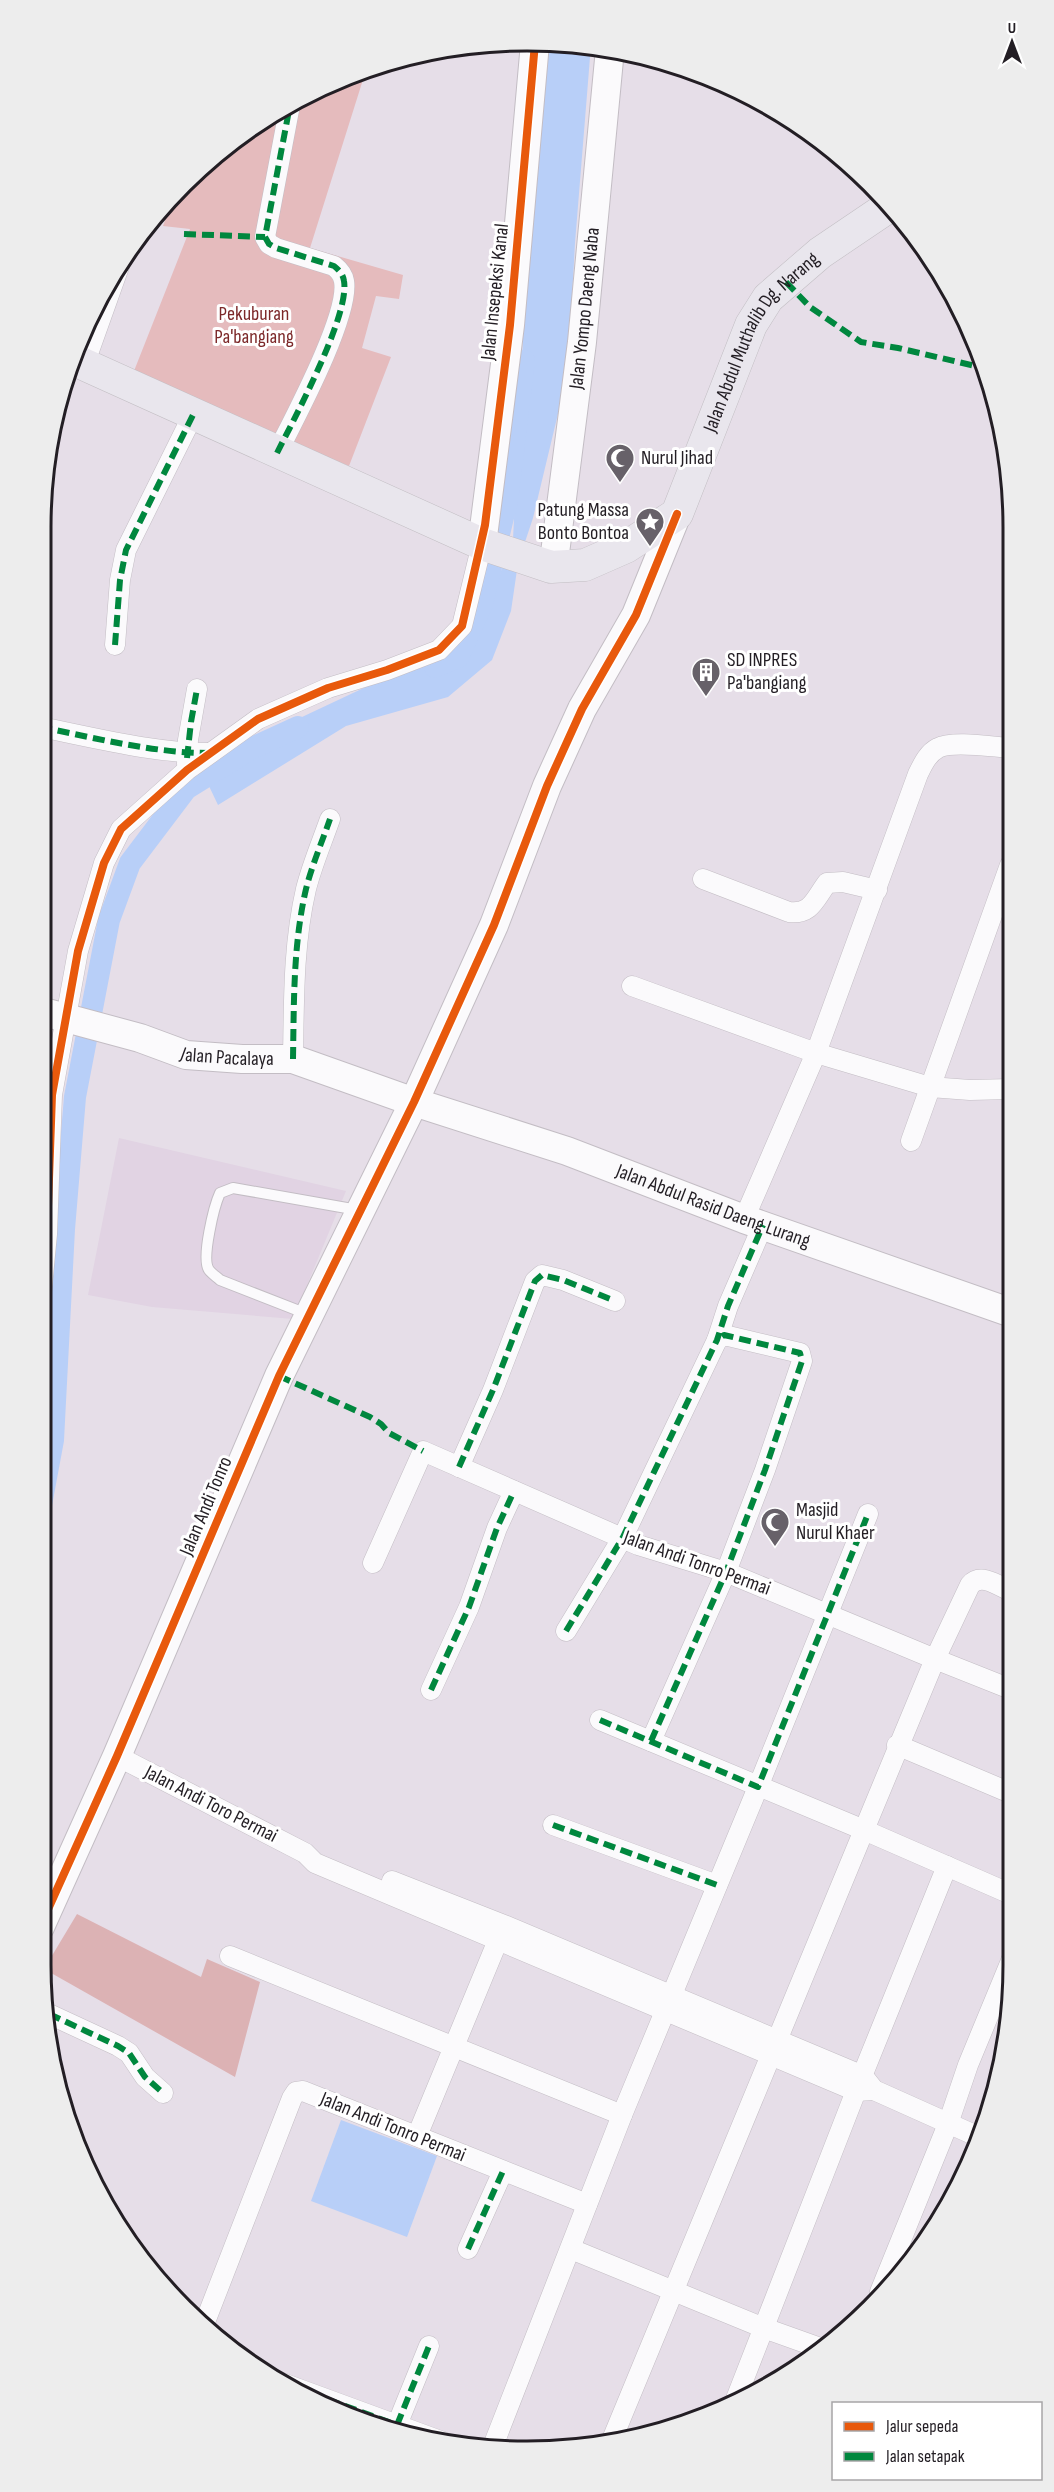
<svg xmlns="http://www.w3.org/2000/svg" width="1054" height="2492" viewBox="0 0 1054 2492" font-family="'Sofia Sans Condensed',sans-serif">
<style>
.built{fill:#e1d3e3}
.green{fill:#e5bbbd}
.forest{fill:#dcb2b4}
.water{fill:#b8cff8}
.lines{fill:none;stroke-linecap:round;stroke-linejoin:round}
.canal{stroke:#b8cff8;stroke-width:22}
.lane-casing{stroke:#c3bdc4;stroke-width:12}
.street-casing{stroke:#c3bdc4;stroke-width:21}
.secondary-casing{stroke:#c3bdc4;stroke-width:30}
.primary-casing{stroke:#c2bec3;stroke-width:33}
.lane{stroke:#fbfafc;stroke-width:10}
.street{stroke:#fbfafc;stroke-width:20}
.secondary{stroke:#fbfafc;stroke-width:28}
.primary{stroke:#e9e6ed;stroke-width:32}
.quiet{stroke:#00873e;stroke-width:6;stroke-dasharray:12 6;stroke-linecap:butt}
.cycleway-casing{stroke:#fff;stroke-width:11}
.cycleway{stroke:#e8590c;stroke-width:8}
.labels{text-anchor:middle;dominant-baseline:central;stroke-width:6;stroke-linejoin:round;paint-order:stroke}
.street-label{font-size:20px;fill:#231e24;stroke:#fff}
.park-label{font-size:20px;fill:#7c2829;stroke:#fff}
.poi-label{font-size:20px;fill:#231e24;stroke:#fff;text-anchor:start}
.rim{fill:none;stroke:#231e24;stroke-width:3}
</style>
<rect width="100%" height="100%" fill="#e6dee8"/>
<polygon class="built" points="119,1138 346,1191 293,1319 152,1307 88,1295"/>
<polygon class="green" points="366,70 310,248 403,275 399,299 376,296 362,348 391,357 349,466 170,394 134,371 190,229 163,226 175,193 231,141 312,91"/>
<polygon class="forest" points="77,1914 201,1977 207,1959 260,1982 235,2077 44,1969"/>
<g class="water">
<polygon points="547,43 591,45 575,243 568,372 533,518 518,563 511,611 492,660 448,697 346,726 218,805 208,784 302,717 387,677 473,646 513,539 525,299"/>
<polygon points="341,2120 437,2156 407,2237 311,2201"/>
</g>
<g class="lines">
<g class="canal">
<polyline points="435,667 458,657 482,604 507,501 524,361"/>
<polyline points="40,1510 53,1440 64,1229 75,1097 109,920 130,863 186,789 252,748 298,727"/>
</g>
<g class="lane-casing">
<path id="lane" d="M307,1314L220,1280C217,1277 212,1274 209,1270C201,1259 214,1206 220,1193L233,1188L358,1210"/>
</g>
<g class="street-casing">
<g id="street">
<polyline points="84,365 120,264"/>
<path d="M277,453C294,419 350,315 344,281C343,274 339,270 334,266L276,248L269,244L265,237L290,105"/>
<polyline points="115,645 120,580 126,550 193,415"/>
<path d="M40,727C96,738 153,753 210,753"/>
<polyline points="187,764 188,740 197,689"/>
<path d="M703,879L789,912C811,915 815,899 827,883L843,882L877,890"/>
<path d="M632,986L816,1053L918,774C923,764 928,753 938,748C953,740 993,747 1010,748"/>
<path d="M293,1059C294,1002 293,945 306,889C312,865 322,842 330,819"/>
<polyline points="911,1141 1010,865"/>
<polyline points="744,1219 816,1053 930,1087 970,1090 1011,1089"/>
<polyline points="40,1307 47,1234 52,1095 78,951 104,863 121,829 187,770 258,719 328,688 387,670 439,650 462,626 482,544"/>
<polyline points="459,1467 493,1390 535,1281 542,1275 563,1280 615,1301"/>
<path d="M373,1563L423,1451L638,1545L726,1572L935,1659L970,1585C981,1572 999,1586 1012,1592"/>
<polyline points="566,1631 623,1537 717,1340 728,1306 763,1225"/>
<polyline points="431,1690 469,1607 497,1528 514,1491"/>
<polyline points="1013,1690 935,1659 864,1830 1013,1895"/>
<polyline points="600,1720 864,1830 611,2442"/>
<polyline points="651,1741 726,1572 765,1470 802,1361 800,1353 724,1335 717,1340"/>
<polyline points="897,1745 1013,1794"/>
<polyline points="117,1756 305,1853 315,1863 856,2091 874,2090"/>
<polyline points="553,1825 717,1885"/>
<polyline points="392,1881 504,1925 863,2076 874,2090 979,2137"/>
<polyline points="230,1956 622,2115"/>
<polyline points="49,2014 118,2046 129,2053 145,2077 163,2093"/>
<polyline points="417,2136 503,1928"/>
<polyline points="468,2249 503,2171"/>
<polyline points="571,2249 764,2328 820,2348"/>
<polyline points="880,2292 948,2124 968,2065 1013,1956"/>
<polyline points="205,2322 292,2098 296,2092 303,2091 587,2204"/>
<polyline points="277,2381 446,2443"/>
<polyline points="734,2404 856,2091 947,1866"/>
<polyline points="397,2425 429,2346"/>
<polyline points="493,2446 622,2115 758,1787 868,1514"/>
</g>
</g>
<g class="secondary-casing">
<g id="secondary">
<polyline points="482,544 510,325 535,43"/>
<path id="s1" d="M551,567L555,553L582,342L610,49"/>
<path id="s2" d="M40,1011L140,1038L186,1055L242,1059H293L414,1102L567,1151L744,1219L1012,1313"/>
<polyline points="40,1927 117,1756 279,1376 414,1102 494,925 547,786 582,709 636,615 677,514"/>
</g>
</g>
<g class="primary-casing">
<g id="primary">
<path id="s3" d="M72,359L482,544L551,567L585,565L626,547L677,514L751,325L768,298L820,253L891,205"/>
</g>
</g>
<use href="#lane" class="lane"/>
<use href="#street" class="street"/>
<use href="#secondary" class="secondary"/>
<use href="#primary" class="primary"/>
<g class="quiet">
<polyline points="184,234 265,237"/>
<polyline points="786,282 810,307 861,342 898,348 984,368"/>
<polyline points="66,375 73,359"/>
<path d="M277,453C294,419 350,315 344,281C343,274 339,270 334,266L276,248L269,244L265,237L290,105"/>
<polyline points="115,645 120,580 126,550 193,415"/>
<path d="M40,727C96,738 153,753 209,753"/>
<polyline points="187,758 191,722 197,689"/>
<path d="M293,1059C294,1002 293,945 306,889C312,865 322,842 330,819"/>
<polyline points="279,1376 370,1417 381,1424 389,1433 423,1451"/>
<polyline points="459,1467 493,1390 535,1281 542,1275 563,1280 615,1301"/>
<polyline points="566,1631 623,1537 717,1340 728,1306 763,1225"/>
<polyline points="431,1690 469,1607 497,1528 514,1491"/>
<polyline points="600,1720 758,1787 868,1514"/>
<polyline points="651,1741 726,1572 765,1470 802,1361 800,1353 724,1335 717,1340"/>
<polyline points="553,1825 717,1885"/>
<polyline points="49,2014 118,2046 129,2053 145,2077 163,2093"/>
<polyline points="468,2249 503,2171"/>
<polyline points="277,2381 446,2443"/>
<polyline points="397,2425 429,2346"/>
</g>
<g class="cycleway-casing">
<g id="cycleway">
<polyline points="40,1307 47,1234 52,1095 78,951 104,863 121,829 187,770 258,719 328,688 387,670 439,650 462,626 485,525 510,325 535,43"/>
<polyline points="40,1927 117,1756 279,1376 414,1102 494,925 547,786 582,709 636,615 677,514"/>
</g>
</g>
<use href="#cycleway" class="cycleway"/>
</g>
<defs>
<g id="mosque-pin" transform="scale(1.5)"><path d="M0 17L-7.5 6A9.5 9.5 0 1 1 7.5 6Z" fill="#676169" stroke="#fff"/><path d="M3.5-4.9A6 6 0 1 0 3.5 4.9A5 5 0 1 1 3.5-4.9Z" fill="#fff"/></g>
<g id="sight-pin" transform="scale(1.5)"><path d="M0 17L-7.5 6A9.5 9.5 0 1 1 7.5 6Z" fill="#676169" stroke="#fff"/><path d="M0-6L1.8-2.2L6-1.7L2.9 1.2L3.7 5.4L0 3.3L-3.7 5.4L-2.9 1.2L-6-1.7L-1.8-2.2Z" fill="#fff"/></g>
<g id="building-pin" transform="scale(1.5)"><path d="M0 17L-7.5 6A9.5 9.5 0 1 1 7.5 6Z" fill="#676169" stroke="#fff"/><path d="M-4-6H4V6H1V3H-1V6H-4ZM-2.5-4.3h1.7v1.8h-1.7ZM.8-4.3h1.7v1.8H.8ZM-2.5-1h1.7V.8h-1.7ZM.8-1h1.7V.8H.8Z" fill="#fff"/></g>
</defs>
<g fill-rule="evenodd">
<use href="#mosque-pin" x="620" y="458"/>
<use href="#sight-pin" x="650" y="522"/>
<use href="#building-pin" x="706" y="672"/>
<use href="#mosque-pin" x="775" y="1522"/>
</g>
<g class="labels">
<g class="street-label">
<text transform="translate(495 292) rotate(-84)">Jalan Insepeksi Kanal</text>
<text stroke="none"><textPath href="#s1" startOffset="261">Jalan Yompo Daeng Naba</textPath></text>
<text stroke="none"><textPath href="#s3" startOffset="856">Jalan Abdul Muthalib Dg. Narang</textPath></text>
<text stroke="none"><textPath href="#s2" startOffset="194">Jalan Pacalaya</textPath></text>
<text stroke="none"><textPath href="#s2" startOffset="705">Jalan Abdul Rasid Daeng Lurang</textPath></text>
<text transform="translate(206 1506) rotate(-67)">Jalan Andi Tonro</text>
<text transform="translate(697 1563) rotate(20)">Jalan Andi Tonro Permai</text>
<text transform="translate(211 1804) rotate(27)">Jalan Andi Toro Permai</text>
<text transform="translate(393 2127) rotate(22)">Jalan Andi Tonro Permai</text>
</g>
<g class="park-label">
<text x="254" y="314">Pekuburan<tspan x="254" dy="23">Pa'bangiang</tspan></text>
</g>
<g class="poi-label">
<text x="641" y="458">Nurul Jihad</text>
<text x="629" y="510" text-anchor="end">Patung Massa<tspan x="629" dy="23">Bonto Bontoa</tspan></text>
<text x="727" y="660">SD INPRES<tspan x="727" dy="23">Pa'bangiang</tspan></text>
<text x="796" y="1510">Masjid<tspan x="796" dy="23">Nurul Khaer</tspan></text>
</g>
</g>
<path d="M0 0H1054V2492H0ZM527 51H527A476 476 0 0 1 1003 527V1965A476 476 0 0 1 527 2441H527A476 476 0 0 1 51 1965V527A476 476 0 0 1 527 51Z" fill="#ededed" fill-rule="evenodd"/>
<path class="rim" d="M527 51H527A476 476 0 0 1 1003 527V1965A476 476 0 0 1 527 2441H527A476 476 0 0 1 51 1965V527A476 476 0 0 1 527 51Z"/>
<rect x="832" y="2402" width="210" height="78" fill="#ffffff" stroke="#a7a5a7" stroke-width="1.5"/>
<rect x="844" y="2422" width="30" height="9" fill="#e8590c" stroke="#a7a5a7" stroke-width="1.5"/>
<text x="886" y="2432" font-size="18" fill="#231e24">Jalur sepeda</text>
<rect x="844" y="2452" width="30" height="9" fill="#00873e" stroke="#a7a5a7" stroke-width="1.5"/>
<text x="886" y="2462" font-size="18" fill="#231e24">Jalan setapak</text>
<g transform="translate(1012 42)" stroke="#ffffff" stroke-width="4.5" paint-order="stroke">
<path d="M0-4.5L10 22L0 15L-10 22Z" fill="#231e24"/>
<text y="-9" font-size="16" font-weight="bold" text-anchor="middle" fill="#231e24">U</text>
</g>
</svg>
